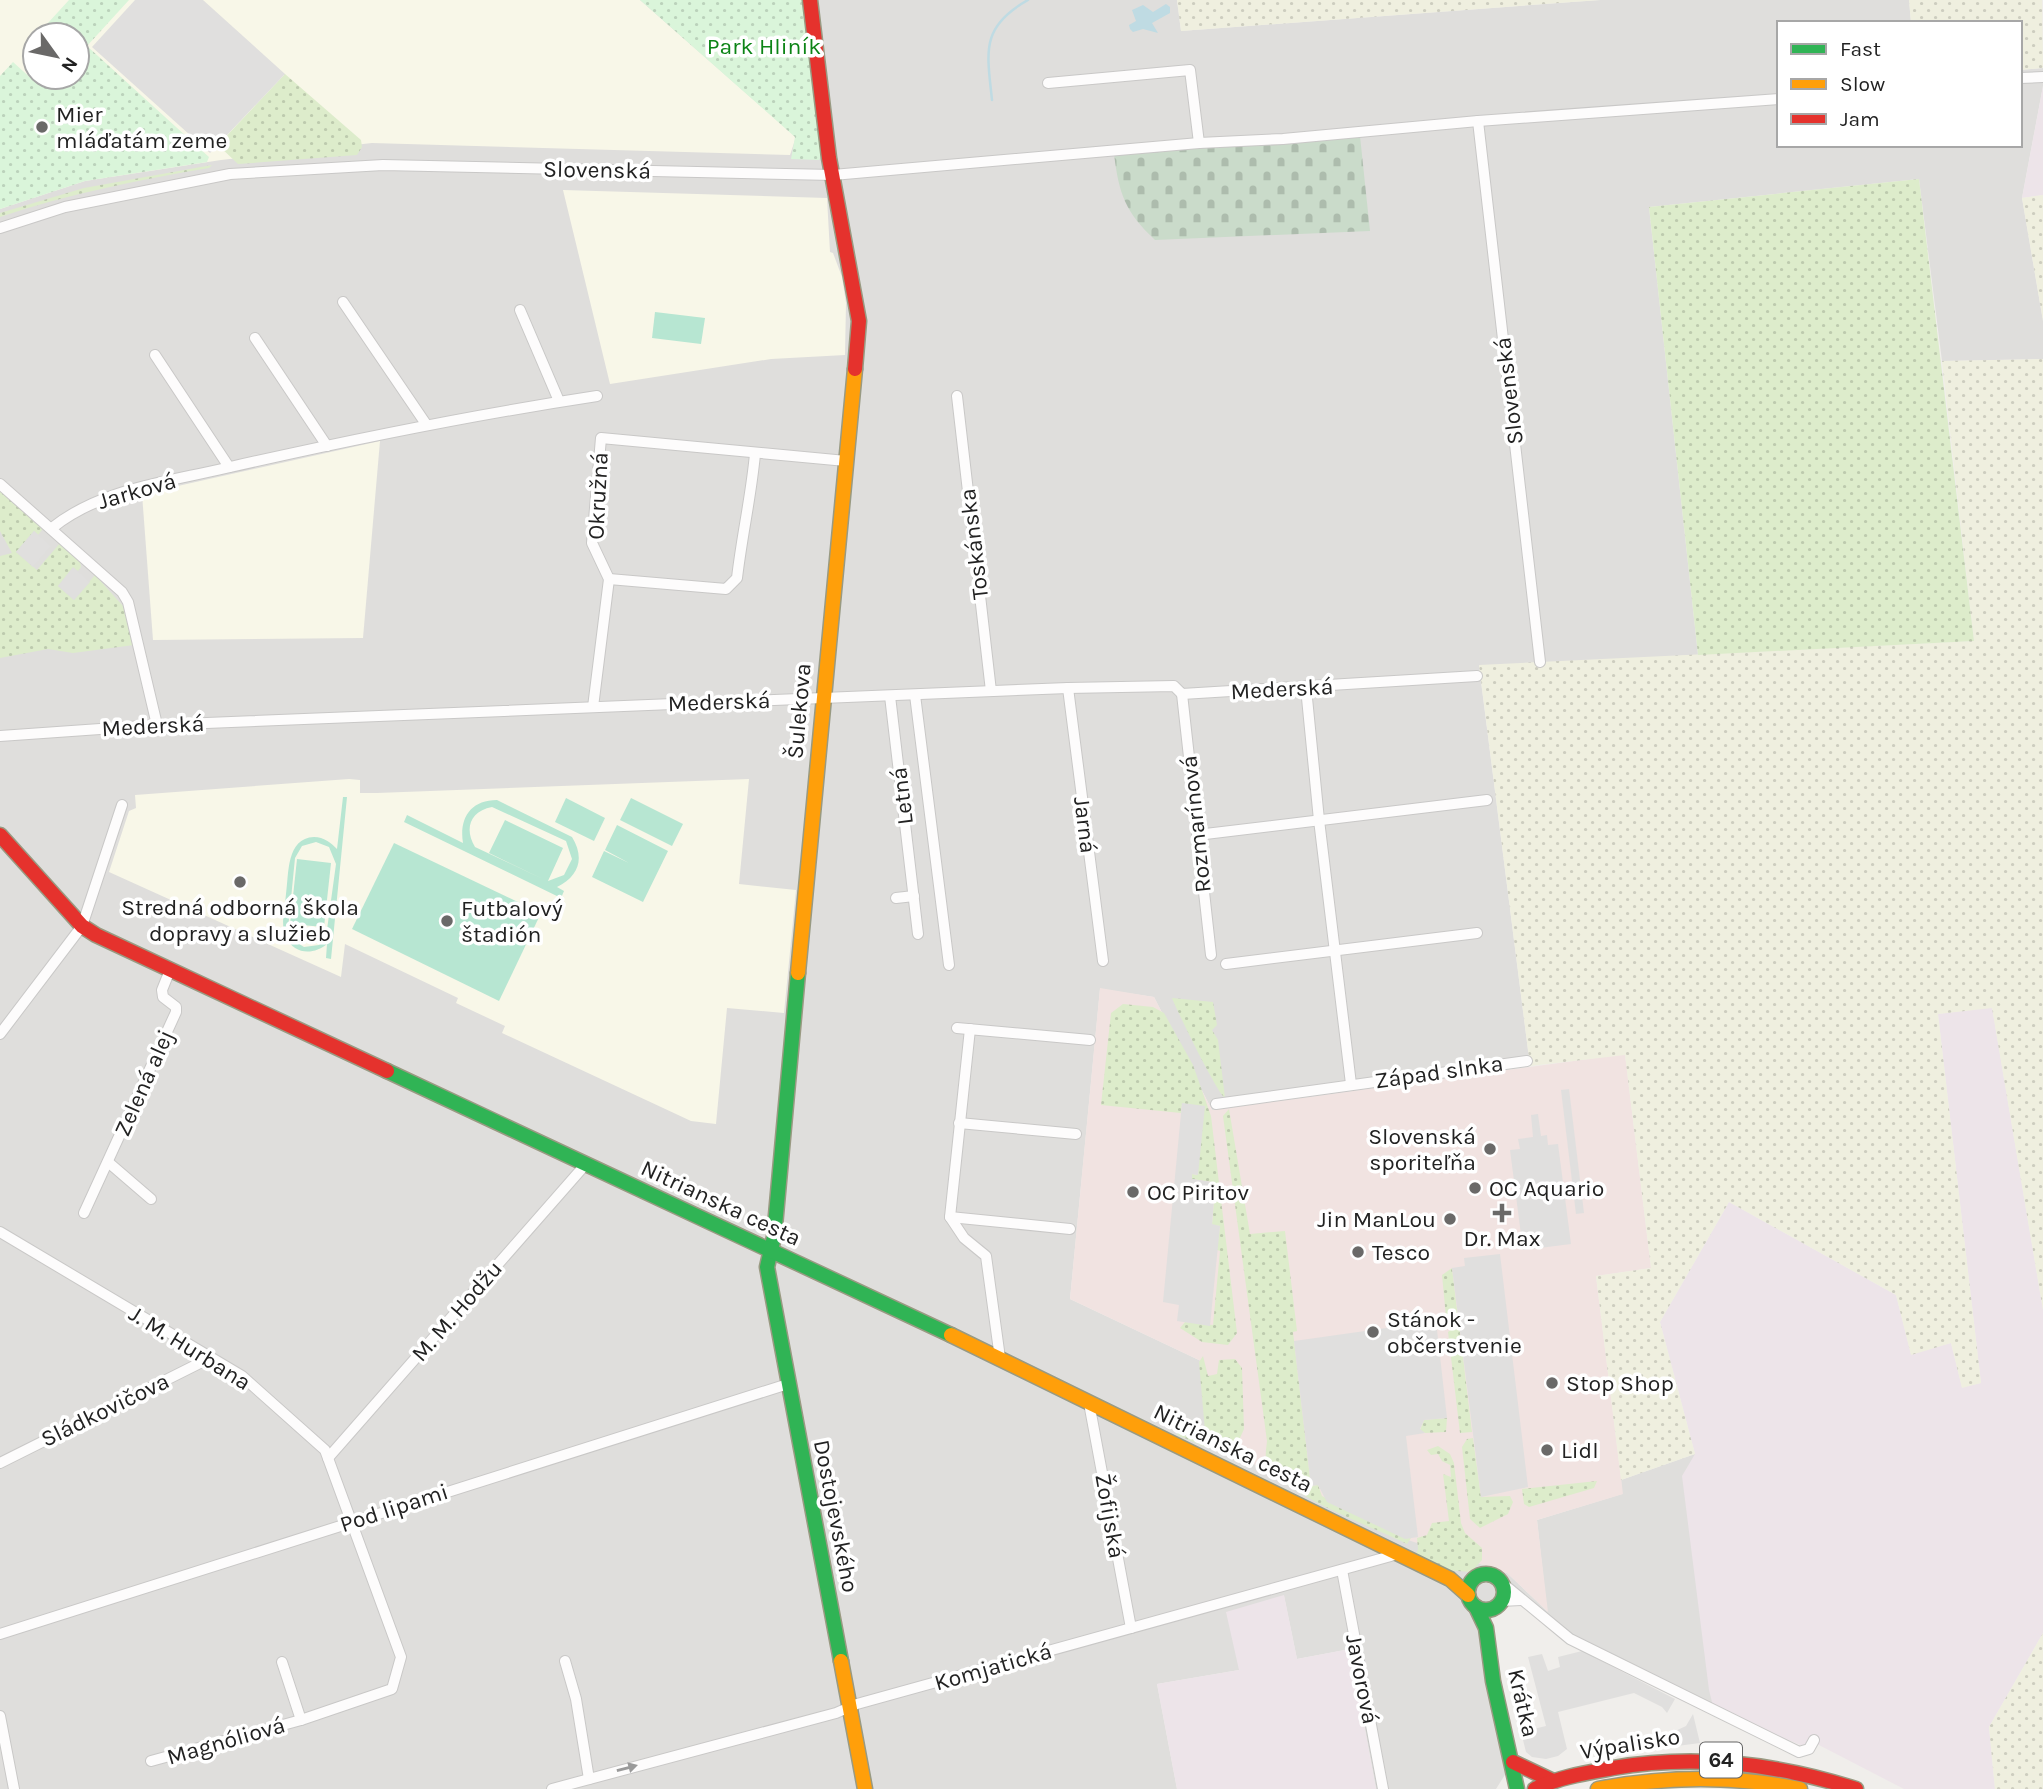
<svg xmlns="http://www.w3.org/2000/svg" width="2043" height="1789" viewBox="0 0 2043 1789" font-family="Karla,sans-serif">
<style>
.residential{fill:#dfdedc;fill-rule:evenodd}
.commercial{fill:#f1e3e1}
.industrial{fill:#ede4e9}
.education{fill:#f8f7e8;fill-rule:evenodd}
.farmland{fill:url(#farmland-dots)}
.grass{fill:url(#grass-dots)}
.cemetery{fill:url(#cemetery-stones)}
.park{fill:url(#park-dots)}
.pitch{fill:#b7e6d2;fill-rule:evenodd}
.parking{fill:#e0dfde}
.water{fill:#bfdbe3}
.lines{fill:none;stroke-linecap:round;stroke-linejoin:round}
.stream{stroke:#bfdbe3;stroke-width:2.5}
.street-casing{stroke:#c9c8c7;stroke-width:12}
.fast-casing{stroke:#999a82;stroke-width:17}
.slow-casing{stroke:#999a82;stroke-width:17}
.jam-casing{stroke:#999a82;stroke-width:17}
.street{stroke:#fdfcfc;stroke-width:10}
.fast{stroke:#30b455;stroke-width:14}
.slow{stroke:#ff9f0a;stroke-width:14}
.jam{stroke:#e5322d;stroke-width:14}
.oneway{fill:#9a9a9a}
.poi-dot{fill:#6a6968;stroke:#fff;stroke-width:2.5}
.labels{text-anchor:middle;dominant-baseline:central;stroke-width:7;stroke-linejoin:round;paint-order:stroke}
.shield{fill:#fff;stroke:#646464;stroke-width:2}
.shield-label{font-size:21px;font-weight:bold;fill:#222}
.park-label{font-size:23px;fill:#0c8416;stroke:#fff}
.poi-label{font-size:23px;fill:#222;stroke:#fff;text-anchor:start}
.street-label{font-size:23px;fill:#222;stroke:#fff}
</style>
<defs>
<pattern id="farmland-dots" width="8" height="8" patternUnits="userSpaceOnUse" patternTransform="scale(1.75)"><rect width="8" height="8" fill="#efefdf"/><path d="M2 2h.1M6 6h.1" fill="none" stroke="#cdcdbf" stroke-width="1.8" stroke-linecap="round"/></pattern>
<pattern id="grass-dots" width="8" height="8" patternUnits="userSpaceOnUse" patternTransform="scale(1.75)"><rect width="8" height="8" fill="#ddeccb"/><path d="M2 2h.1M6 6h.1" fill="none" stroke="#bdcaae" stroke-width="1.8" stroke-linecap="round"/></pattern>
<pattern id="cemetery-stones" width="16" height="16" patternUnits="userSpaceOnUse" patternTransform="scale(1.75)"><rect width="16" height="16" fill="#cadbca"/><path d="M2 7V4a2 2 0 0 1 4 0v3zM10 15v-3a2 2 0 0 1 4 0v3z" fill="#adbcad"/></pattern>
<pattern id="park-dots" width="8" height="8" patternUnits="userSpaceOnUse" patternTransform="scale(1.75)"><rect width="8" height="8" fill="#daf5da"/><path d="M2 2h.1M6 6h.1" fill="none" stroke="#bbd2bb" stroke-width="1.8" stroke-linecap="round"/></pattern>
</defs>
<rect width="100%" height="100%" fill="#f0eeeb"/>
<path class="residential" d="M0,0H1177L1181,31L1600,0H1909L1911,23H1779V145H2020V70L2043,68V86L2022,198L2043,321V359L1942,361L1919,179L1649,207L1698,655L1479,666L1530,1066L1212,1110L1154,997L1100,989L1070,1299L1201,1361L1210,1442L1405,1538L1507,1573L1547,1611L1537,1520L1622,1494L1621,1480L1695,1454L1714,1710L1563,1635L1521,1600L1500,1604L1486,1628L1513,1762L1496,1789H1376L1350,1649L1297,1659L1284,1596L1239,1670L1157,1684L1177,1789H0ZM35,35H77V77H35Z"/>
<polygon class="commercial" points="1100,988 1154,997 1212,1110 1625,1054 1651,1268 1596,1276 1623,1494 1537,1520 1548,1612 1507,1573 1405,1539 1209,1442 1201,1361 1070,1299"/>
<g class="industrial">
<polygon points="2043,86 2043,195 2022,198"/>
<polygon points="1992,1007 2043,1310 2043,1633 1989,1727 1995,1789 1904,1789 1817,1744 1803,1746 1714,1710 1709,1690 1682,1476 1695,1454 1660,1322 1729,1202 1896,1295 1911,1354 1951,1343 1962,1387 1981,1383 1938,1014"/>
<polygon points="1284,1595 1297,1659 1350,1649 1376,1789 1177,1789 1157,1684 1239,1670 1226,1612"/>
</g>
<g class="education">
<path d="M0,0H640L796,137L790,155L372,143L221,160L85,181L0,209ZM35,35H77V77H35Z"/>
<polygon points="563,190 827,198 830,252 833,253 842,277 846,303 845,355 771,359 610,384"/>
<polygon points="380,441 363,638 153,640 142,494"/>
<polygon points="349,779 360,780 360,793 377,793 749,779 739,884 796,890 784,1013 727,1008 716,1124 691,1121 502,1033 505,1026 456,1003 458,998 345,944 341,977 109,872 129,811 136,808 135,795"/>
</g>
<g class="farmland">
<polygon points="1177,0 1600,0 1181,31"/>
<polygon points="1909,0 2042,0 2043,68 2020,70 2020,23 1911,23"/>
<polygon points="2043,195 2043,321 2022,198"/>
<polygon points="2043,359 2043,1310 1992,1008 1938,1014 1981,1383 1962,1388 1951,1343 1911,1355 1896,1295 1729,1202 1660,1322 1695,1454 1621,1480 1596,1276 1651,1268 1625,1055 1530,1066 1479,665 1974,641 1942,361"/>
<polygon points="2043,1633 2043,1789 1995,1789 1989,1727"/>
</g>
<g class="grass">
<polygon points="285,74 361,140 362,147 357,155 238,164 218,145"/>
<path d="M212,165L209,168C138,180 68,194 0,217V213L84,188Z"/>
<polygon points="1919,179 1974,641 1698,655 1649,207"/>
<polygon points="0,487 40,524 42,530 38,535 34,531 16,552 37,570 60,543 80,561 81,567 78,571 73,568 58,586 74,600 95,575 123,606 134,645 73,653 48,649 0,658 0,556 12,553 0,531"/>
<path d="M1172,998L1213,1002L1217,1025L1212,1030L1218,1040L1225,1098C1217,1093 1177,1011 1172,998Z"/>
<polygon points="1123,1004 1153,1007 1164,1013 1193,1065 1211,1116 1237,1333 1228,1345 1202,1342 1180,1328 1185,1322 1213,1325 1220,1251 1217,1250 1220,1226 1212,1225 1215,1187 1211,1182 1192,1179 1192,1174 1197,1175 1182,1104 1181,1113 1101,1105 1111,1013"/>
<path d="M1229,1109L1250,1234L1285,1231L1297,1331L1293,1332L1311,1486L1318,1485L1322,1496L1405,1538H1411L1407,1544C1371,1526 1298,1500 1272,1472C1263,1463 1266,1452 1267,1441L1223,1116Z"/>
<polygon points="1452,1268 1458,1318 1446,1317 1442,1275"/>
<polygon points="1459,1324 1472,1432 1460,1433 1448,1332"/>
<polygon points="1203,1356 1208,1376 1217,1374 1219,1360 1235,1359 1242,1368 1244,1429 1240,1438 1229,1449 1208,1448 1177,1435 1178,1431 1206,1443 1199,1362"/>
<polygon points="1447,1418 1446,1432 1425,1433 1420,1430 1424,1420"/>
<polygon points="1473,1438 1481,1497 1510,1496 1513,1502 1508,1514 1480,1528 1470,1519 1462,1447 1467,1439"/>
<polygon points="1438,1446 1450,1454 1454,1463 1461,1523 1465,1533 1482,1548 1482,1560 1471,1572 1444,1570 1415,1557 1418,1549 1417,1538 1427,1535 1432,1523 1449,1521 1443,1474 1451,1477 1450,1465 1442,1461 1438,1454 1431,1455 1427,1450"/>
<polygon points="1597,1481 1594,1488 1529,1507 1524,1504 1522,1489"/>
</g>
<path class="cemetery" d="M1360,136L1370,231L1155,240C1125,212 1119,194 1114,154Z"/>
<g class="park">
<polygon points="69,0 129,0 87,46 209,157 207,162 85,181 0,209 0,76 13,62 34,81 39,77 77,77 77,35 37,35"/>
<polygon points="640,0 806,0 822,155 819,160 791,159 795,137"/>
</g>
<g class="pitch">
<polygon points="655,312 705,318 701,344 652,338"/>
<path d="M343,797H347L331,959L326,958L327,944C314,955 294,955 286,937C280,925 285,907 286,894C289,874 286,838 314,837C324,837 331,843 337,849ZM316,842L329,847L336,864L326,937L319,945L304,947L291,939L288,929L295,858L302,846Z"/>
<polygon points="566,798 605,818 594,841 555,822"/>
<polygon points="631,798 683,824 672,846 620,820"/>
<path d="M497,800L572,837C585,858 579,876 557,887L564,891L561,898L404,822L407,815L463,843C459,819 470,800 497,800ZM492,807L566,841L572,859L564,875L548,881L563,848L505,820L489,853L545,880L475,847C464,829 470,811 492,807Z"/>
<polygon points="617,825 668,851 643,902 592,877 604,851 629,863 605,850"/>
<polygon points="394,843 541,913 499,1001 352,929"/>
<polygon points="297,859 331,863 324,927 290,924"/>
</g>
<g class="parking">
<polygon points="135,0 203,0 285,74 210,153 92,47"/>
<polygon points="34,531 51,546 33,567 16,552"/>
<polygon points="73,567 90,582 74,600 58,586"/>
<polygon points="1569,1089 1584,1213 1576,1214 1561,1090"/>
<polygon points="1182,1103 1205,1106 1198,1175 1192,1174 1192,1179 1212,1182 1215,1187 1212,1224 1220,1226 1210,1326 1177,1321 1179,1305 1163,1302"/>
<polygon points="1538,1114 1541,1136 1547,1135 1548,1145 1558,1144 1571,1244 1523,1250 1510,1150 1520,1149 1518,1139 1533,1137 1531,1115"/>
<polygon points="1500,1254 1528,1487 1481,1497 1452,1268 1465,1266 1464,1258"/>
<polygon points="1436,1321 1447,1418 1424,1420 1420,1429 1425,1433 1406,1436 1418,1537 1405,1539 1327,1502 1318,1485 1311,1486 1294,1341"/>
<polygon points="1582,1651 1675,1699 1667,1713 1662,1707 1634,1693 1558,1712 1567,1749 1558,1756 1546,1759 1532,1757 1526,1752 1521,1732 1546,1726 1528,1657 1542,1654 1548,1671 1560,1667 1558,1657"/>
<polygon points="1693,1714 1700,1743 1677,1746 1671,1733 1686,1726"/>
</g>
<polygon class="water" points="1166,4 1170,7 1170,13 1152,23 1158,33 1143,29 1133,32 1130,29 1129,25 1136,21 1132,10 1143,5 1153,12"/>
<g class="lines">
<path class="stream" d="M992,100C987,52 980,27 1028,0"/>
<g class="street-casing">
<g id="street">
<polyline points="2020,78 2043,77"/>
<polyline points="1048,83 1190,70 1199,143"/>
<polyline points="1478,121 1540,662"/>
<polyline points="0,228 65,207 230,174 383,165 833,175 1199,143 1283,139 1478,121 1779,99"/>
<polyline points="343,302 426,424"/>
<polyline points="520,310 559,401"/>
<polyline points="255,338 327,446"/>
<polyline points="155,355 229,467"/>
<polyline points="957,396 991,691"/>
<polyline points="0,484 122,592 128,602 157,725"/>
<path d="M52,528C100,489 167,482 226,468C349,440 472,415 597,396"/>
<path d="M609,579L726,589L737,578C742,535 751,497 755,454"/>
<polyline points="1068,688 1103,961"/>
<polyline points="1306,688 1319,820 1351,1084"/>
<polyline points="1182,694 1211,955"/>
<polyline points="915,695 949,965"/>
<polyline points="890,696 918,934"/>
<polyline points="593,707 609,579 592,543 601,438 846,461"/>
<polyline points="0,736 157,725 1068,688 1174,686 1182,694 1477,676"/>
<polyline points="1197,835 1487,800"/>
<polyline points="896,898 914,896"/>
<polyline points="1226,964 1477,933"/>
<polyline points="957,1028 1090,1040"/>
<polyline points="970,1029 950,1217 964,1238 986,1256 1000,1358"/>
<polyline points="0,1034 82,926 122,805"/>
<polyline points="1216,1104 1527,1061"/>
<polyline points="959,1123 1076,1134"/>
<polyline points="108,1162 151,1199"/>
<polyline points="84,1213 176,1012 176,1007 163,997 162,990 170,970"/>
<polyline points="950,1217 1070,1229"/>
<polyline points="0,1232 242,1376 325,1450 401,1657 392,1689 301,1720 151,1761"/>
<polyline points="1089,1403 1131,1628"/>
<polyline points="328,1458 585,1165"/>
<polyline points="0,1463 210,1358"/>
<polyline points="1342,1570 1383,1789"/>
<polyline points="1501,1582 1570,1639 1799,1752 1809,1749 1814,1740"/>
<polyline points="1501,1601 1521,1600"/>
<polyline points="0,1634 788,1384"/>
<polyline points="565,1661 576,1699 589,1779"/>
<polyline points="282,1662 301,1720"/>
<polyline points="0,1716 14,1789"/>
<polyline points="552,1789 836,1713 857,1704 1398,1554"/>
</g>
</g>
<g class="fast-casing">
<g id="fast">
<polyline points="798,973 774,1237 767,1267 841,1661"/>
<polyline points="387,1071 951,1335"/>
<circle cx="1486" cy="1592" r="18"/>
<polyline points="1476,1607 1486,1628 1493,1681 1517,1789"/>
</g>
</g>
<g class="slow-casing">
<g id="slow">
<polyline points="798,973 855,369"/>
<polyline points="951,1335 1450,1579 1468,1595"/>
<polyline points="841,1661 865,1789"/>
<path d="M1598,1789C1666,1776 1732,1775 1800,1789"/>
</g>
</g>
<g class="jam-casing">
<g id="jam">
<polyline points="810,0 829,158 859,321 855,369"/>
<polyline points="0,835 82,926 96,935 387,1071"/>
<polyline points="1513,1762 1551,1780"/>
<path d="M1535,1789C1559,1777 1586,1773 1613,1768C1696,1754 1775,1763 1856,1789"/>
</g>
</g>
<use href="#street" class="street"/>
<use href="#fast" class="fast"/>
<use href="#slow" class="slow"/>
<use href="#jam" class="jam"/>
</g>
<defs><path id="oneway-solid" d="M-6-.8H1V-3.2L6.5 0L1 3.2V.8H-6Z" transform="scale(1.75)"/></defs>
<use class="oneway" href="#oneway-solid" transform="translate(627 1768) rotate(-15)"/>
<g class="poi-dot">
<circle cx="42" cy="127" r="7"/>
<circle cx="240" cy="882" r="7"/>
<circle cx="447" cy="921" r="7"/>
<circle cx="1490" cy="1149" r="7"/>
<circle cx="1475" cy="1188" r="7"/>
<circle cx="1133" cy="1192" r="7"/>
<path d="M1498.5 1202.5h7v7h7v7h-7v7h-7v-7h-7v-7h7z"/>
<circle cx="1450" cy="1219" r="7"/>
<circle cx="1358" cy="1252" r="7"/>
<circle cx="1373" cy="1332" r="7"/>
<circle cx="1552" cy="1383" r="7"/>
<circle cx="1547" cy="1450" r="7"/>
</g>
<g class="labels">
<rect class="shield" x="1700" y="1742.5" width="42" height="35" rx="5"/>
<g class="shield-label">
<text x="1721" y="1760">64</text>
</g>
<g class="park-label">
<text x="764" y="46">Park Hliník</text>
</g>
<g class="poi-label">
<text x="56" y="114">Mier<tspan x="56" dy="26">mláďatám zeme</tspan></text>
<text x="240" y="907" text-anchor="middle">Stredná odborná škola<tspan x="240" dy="26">dopravy a služieb</tspan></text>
<text x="461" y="908">Futbalový<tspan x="461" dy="26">štadión</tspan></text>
<text x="1476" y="1136" text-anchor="end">Slovenská<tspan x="1476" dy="26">sporiteľňa</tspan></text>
<text x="1489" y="1188">OC Aquario</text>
<text x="1147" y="1192">OC Piritov</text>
<text x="1436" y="1219" text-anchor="end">Jin ManLou</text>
<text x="1502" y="1238" text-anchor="middle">Dr. Max</text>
<text x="1372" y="1252">Tesco</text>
<text x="1387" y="1319">Stánok -<tspan x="1387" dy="26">občerstvenie</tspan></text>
<text x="1566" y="1383">Stop Shop</text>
<text x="1561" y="1450">Lidl</text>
</g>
<g class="street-label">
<text transform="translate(597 170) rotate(1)">Slovenská</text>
<text transform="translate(1509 391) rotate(-97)">Slovenská</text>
<text transform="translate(137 491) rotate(-16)">Jarková</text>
<text transform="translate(598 496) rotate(-87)">Okružná</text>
<text transform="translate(974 544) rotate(-97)">Toskánska</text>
<text transform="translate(1282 689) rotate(-3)">Mederská</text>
<text transform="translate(719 702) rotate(-2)">Mederská</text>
<text transform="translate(799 711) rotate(-85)">Šulekova</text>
<text transform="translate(153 726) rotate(-3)">Mederská</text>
<text transform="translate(902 796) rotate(-97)">Letná</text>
<text transform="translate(1196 824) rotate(-96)">Rozmarínová</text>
<text transform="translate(1085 825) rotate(83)">Jarná</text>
<text transform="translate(1439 1072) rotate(-8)">Západ slnka</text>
<text transform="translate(144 1083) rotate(-66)">Zelená alej</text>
<text transform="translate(721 1203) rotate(25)">Nitrianska cesta</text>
<text transform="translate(457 1311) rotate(-49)">M. M. Hodžu</text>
<text transform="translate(190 1348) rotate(32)">J. M. Hurbana</text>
<text transform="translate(105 1410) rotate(-26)">Sládkovičova</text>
<text transform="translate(1233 1448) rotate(26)">Nitrianska cesta</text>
<text transform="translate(394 1508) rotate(-18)">Pod lipami</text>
<text transform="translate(836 1516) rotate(79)">Dostojevského</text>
<text transform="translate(1110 1516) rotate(80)">Žofijská</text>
<text transform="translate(993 1667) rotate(-16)">Komjatická</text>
<text transform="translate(1362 1679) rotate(79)">Javorová</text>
<text transform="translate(1523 1703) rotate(77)">Krátka</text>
<text transform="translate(226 1741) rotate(-16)">Magnóliová</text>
<text transform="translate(1630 1744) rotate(-9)">Výpalisko</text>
</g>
</g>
<rect x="1777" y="21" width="245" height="126" fill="#ffffff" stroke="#a7a7a7" stroke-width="2"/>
<rect x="1791" y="44" width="35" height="10" fill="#30b455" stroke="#a7a7a7" stroke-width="2"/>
<text x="1840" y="56" font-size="21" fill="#222222">Fast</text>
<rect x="1791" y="79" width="35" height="10" fill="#ff9f0a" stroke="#a7a7a7" stroke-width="2"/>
<text x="1840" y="91" font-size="21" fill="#222222">Slow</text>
<rect x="1791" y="114" width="35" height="10" fill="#e5322d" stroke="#a7a7a7" stroke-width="2"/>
<text x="1840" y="126" font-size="21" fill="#222222">Jam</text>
<g transform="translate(56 56) rotate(123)"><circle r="33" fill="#ffffff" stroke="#a7a7a7" stroke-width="2"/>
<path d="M0-5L12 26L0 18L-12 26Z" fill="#6a6968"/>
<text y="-10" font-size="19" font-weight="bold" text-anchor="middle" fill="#222222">N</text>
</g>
</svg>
